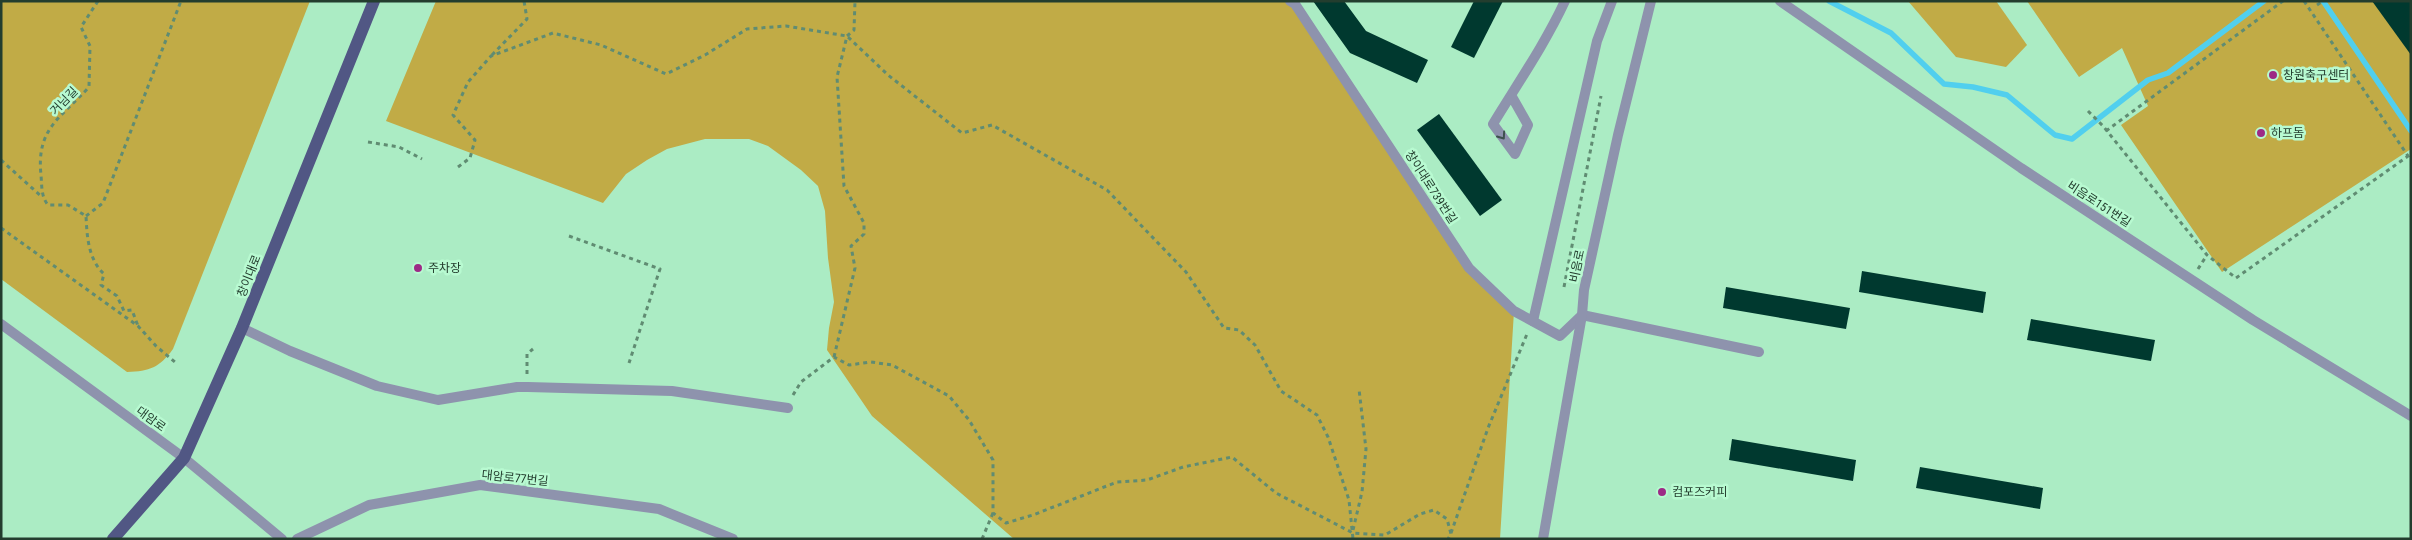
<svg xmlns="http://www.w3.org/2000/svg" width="2412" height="540" viewBox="0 0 2412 540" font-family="'Roboto Condensed','Noto Sans KR',sans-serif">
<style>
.green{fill:#c1ab46}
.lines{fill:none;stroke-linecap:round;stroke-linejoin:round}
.stream{stroke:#51cfee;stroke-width:5.5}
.building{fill:#00392f}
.path{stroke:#608c72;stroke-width:3;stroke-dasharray:4 4;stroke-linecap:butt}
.service{stroke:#8e93ad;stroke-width:10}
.minor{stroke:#8e93ad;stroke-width:10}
.tertiary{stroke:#8e93ad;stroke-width:10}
.primary{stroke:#515784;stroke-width:12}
.oneway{stroke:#3e524e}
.poi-dot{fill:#9d2a86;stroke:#b8fad1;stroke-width:2}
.labels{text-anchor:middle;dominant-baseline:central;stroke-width:5;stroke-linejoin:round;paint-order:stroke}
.poi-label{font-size:12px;fill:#233d2e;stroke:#b8fad1;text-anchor:start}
.street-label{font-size:12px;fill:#233d2e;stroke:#b8fad1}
</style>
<rect width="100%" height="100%" fill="#abecc4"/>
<g class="green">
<path d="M1,1H310L173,349C159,368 150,371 127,372L1,279Z"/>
<polygon points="436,1 1290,1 1469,268 1514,311 1500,539 1014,539 872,416 827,350 829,328 834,302 828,258 825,211 818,186 801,170 768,146 749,139 705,139 667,149 647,160 626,174 603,203 386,121"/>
<polygon points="1908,1 1996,1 2027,45 2006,67 1956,57"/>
<polygon points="2027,1 2411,1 2411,149 2222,272 2121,125 2148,106 2122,48 2079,77"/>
</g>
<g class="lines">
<g class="stream">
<polyline points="1829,1 1891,33 1944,84 1973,87 2007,95 2055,135 2072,139 2148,80 2168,73 2264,1"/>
<polyline points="2323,1 2411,131"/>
</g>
</g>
<g class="building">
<polygon points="1313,1 1344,1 1366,31 1428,60 1417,83 1350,53"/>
<polygon points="1474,1 1503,1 1474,58 1451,47"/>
<polygon points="2372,1 2411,1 2411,55"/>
<polygon points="1439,114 1502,200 1480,216 1417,130"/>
<polygon points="1862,271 1986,292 1983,313 1859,292"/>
<polygon points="1726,287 1850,308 1846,329 1723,308"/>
<polygon points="2031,319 2155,340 2151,361 2027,340"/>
<polygon points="1732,439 1856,460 1853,481 1729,460"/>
<polygon points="1920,467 2043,488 2040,509 1916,488"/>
</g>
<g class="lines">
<g class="path">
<path d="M98,1L81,27L90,46L89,87C61,118 36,128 41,175C42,187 41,196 48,205H68L86,216C87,236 88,259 104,274L101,285L117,296L124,311L132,310L138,326"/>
<polyline points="2304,1 2408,156"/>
<polyline points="2317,5 2323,1"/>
<polyline points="492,55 527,19 524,1"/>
<polyline points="2088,111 2103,126 2207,255 2236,278 2411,154"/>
<polyline points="2106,131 2283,1"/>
<polyline points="368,142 399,147 422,159"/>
<polyline points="1,160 42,197"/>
<polyline points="458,167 470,158 475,140 453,115 468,82 491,56 553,33 601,45 666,74 705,55 747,29 786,26 847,36 888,75 962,133 992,125 1107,190 1186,272 1224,328 1239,330 1255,345 1281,391 1317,415 1328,437 1349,500 1353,539"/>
<polyline points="86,216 103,203 181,1"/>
<polyline points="1,228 138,326 156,346 176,363"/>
<polyline points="569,236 660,269 629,363"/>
<polyline points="2198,269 2207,255"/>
<polyline points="1564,287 1601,96"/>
<polyline points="834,357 855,268 851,246 864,234 864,223 844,186 837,77 847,36 854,30 855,1"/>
<polyline points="527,374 527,354 533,349"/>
<polyline points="793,395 801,382 834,357 849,365 871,362 892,365 949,396 969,420 993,460 993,513 1006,523 1033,515 1117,482 1147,480 1183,467 1232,457 1276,493 1353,533 1385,535 1420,514 1434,510 1447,519 1451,534 1448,539"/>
<polyline points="1353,530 1362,492 1366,449 1359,389"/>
<polyline points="1451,533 1488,428 1527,334"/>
<polyline points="982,539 993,513"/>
</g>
<g class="service">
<polyline points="1533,321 1597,41 1612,1"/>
<polyline points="242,328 290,351 377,386 438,400 517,387 528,387 672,391 788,408"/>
</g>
<g class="minor">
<polyline points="1290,1 1295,4 1469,268 1514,311 1560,336 1582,315 1759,352"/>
<polyline points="1780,1 2021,168 2253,320 2411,416"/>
<path d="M1511,95L1528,125L1515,154L1493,124C1518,83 1545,44 1565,1"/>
<polyline points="297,539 369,505 480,485 659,509 733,539"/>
</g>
<g class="tertiary">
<polyline points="1,324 184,458 282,539"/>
<polyline points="1543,539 1582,315 1584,290 1618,135 1651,1"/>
</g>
<polyline class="primary" points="113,539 184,458 242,328 374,1"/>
</g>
<defs><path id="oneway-chevron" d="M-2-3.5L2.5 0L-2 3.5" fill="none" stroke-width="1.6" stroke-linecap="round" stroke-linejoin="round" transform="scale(1.25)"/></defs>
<use class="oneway" href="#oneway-chevron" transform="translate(1502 136) rotate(55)"/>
<g class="poi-dot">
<circle cx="2273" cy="75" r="5"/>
<circle cx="2261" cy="133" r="5"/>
<circle cx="418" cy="268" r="5"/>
<circle cx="1662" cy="492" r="5"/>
</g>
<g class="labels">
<g class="poi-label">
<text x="2283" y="75">창원축구센터</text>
<text x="2271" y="133">하프돔</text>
<text x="428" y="268">주차장</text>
<text x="1672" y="492">컴포즈커피</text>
</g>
<g class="street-label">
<text transform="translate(64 101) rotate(-46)">거님길</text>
<text transform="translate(1431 187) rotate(57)">창이대로739번길</text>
<text transform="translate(2099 204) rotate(33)">비음로151번길</text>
<text transform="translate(1577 266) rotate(-78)">비음로</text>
<text transform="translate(249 276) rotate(-68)">창이대로</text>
<text transform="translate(151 419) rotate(36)">대암로</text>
<text transform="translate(515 478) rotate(6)">대암로77번길</text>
</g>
</g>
<rect width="2412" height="540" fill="none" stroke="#233d2e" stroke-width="5"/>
</svg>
